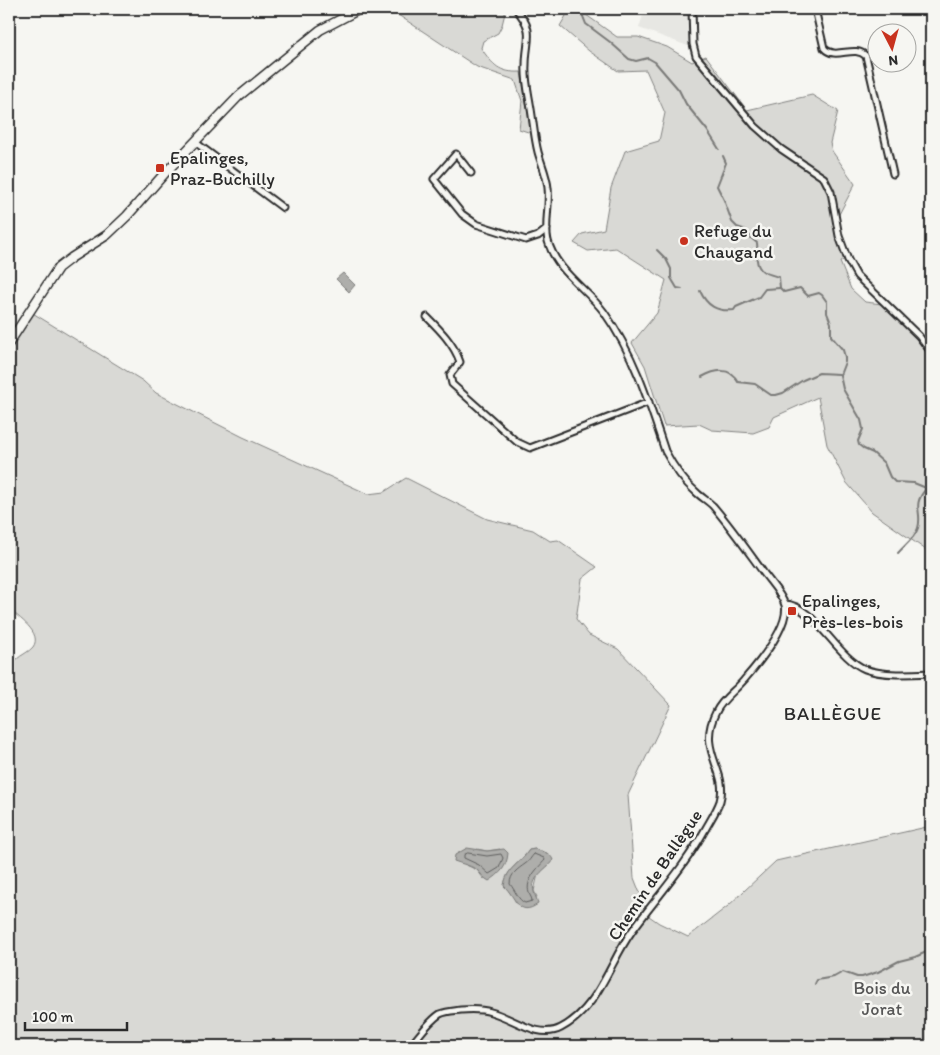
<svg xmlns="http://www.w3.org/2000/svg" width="940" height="1055" viewBox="0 0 940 1055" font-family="Itim,sans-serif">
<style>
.built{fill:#e7e7e3}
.green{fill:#d9d9d5;stroke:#828280;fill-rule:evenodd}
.water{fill:#aeaeab;stroke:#7a7a78}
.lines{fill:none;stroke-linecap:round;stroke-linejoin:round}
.shore{stroke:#5f5f5e;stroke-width:1}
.stream{stroke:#7a7a78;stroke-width:2}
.street-casing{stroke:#2b2b2b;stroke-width:9}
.secondary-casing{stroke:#2b2b2b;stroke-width:11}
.street{stroke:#f6f6f2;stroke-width:5}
.secondary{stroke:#f6f6f2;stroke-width:8}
.poi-dot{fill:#c8321e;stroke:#f6f6f2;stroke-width:2}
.labels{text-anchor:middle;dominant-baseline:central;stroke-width:5;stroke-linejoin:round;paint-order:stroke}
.poi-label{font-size:18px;fill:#2b2b2b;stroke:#f6f6f2;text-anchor:start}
.street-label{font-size:18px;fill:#2b2b2b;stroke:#f6f6f2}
.park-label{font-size:18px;fill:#565656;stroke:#f6f6f2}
.neighbourhood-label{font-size:19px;letter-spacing:1px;fill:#2b2b2b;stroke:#f6f6f2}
</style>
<rect width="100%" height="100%" fill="#f6f6f2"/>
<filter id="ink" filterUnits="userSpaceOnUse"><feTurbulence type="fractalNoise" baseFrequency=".02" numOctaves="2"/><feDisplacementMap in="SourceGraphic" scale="10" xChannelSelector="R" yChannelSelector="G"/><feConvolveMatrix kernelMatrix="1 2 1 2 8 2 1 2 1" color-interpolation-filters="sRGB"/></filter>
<g filter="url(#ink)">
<polygon class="built" points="645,9 685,9 689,10 688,46 639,28"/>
<g class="green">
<path d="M389,9H506L502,25L498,33L483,41L481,48C493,65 499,73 521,72L531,133L519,129L522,101L515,80L477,67Z"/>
<polygon points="570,9 584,9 582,12 617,37 638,37 667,47 692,62 706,56 747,110 812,95 838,111 830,143 832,151 855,184 836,220 849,257 840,262 851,289 865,302 882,304 912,333 931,359 931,566 926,550 872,512 846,482 827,445 818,397 774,417 769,427 753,433 712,430 699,424 664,426 645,366 632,343 657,313 666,280 616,248 588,251 574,243 582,234 604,229 611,188 625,151 659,141 665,113 646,70 618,71 589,51 560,26"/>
<path d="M31,312L143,381L156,393L243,437L368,494L384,492L406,478L487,519L533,530L550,541L558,540L597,567L582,579L576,619L589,635L618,649L671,705L628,795L634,878L649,916L659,923L688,937L728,906L776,861L931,826V1046H15L9,1031V668C11,665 14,662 17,659C21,655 29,652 33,647C43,633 18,617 9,609V342ZM477,849L487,851L500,849L484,879L477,870L464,864ZM535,849L547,853L550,864L538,874L534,891L537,897L516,903L513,896L504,885C507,868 520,863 529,850Z"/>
</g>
<g class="water">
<polygon points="343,273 355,285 349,292 336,279"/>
<path d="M467,848L487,851L504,849L508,853C507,867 500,874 489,881C483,878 481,873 476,869C469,865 462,864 454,861L455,855Z"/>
<path d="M535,849C542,852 550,852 553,860C546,870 530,877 534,892C535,896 537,899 538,904C518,918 516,897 504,886C507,866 520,865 529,850Z"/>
</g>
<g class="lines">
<g class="shore">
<polygon points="468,853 487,856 501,854 503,858 499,868 489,874 479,865 464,858 464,855"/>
<path d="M534,854L544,858L545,860C537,869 525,880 529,893C530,896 532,898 532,901L525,903C518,900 515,890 510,884C510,874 518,869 525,864C529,862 531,857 534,854Z"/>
</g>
<g class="stream">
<polyline points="580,9 586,24 610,42 629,59 636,61 648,58 655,62 679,90 686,104 707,130 719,149"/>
<path d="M723,156L726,163L717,186L724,200L732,222L737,227L746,230L751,238L757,243C758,249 756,255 757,260C758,273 769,274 779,277L780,288L784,292L800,288L808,296L819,293L822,295L827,302V313L831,323V336L843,350L845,357V362L840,375L843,389L861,420L863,429L858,441L859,445L864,449L873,453L884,463L890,477L895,482L914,483L931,490"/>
<polyline points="657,250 666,259 671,269 671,278 677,288 682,289"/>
<path d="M700,291C707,306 717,312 734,310L736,307L759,297L765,289L780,288"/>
<path d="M702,377C715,370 730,366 738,382L755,384L771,395H776L783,393L803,380L819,373L839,374"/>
<path d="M898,553C905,545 915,538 918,528C923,512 911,506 926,489"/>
<polyline points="815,984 817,980 834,977 843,972 857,977 862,977 878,972 899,961 915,957 931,950"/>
</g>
<g class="street-casing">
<g id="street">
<polyline points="692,9 693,44 696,56 755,126 781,149 824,178 831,192 839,236 848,260 857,276 919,336 931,352"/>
<path d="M815,9L824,48C835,61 854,44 866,56L893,174"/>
<polyline points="195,142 283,208"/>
<polyline points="471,173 456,154 434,179 462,214 476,224 526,240 538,236 547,229"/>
<path d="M427,317C440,330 454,344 460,362L450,375L452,384L517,442L530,448L649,402"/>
<path d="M785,604C814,605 837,658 865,669C883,676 913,674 931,673"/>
<path d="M410,1046C419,1036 428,1022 440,1014C447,1011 454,1011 461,1010C472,1009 481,1009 491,1012C513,1018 539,1040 561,1028C599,1008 609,963 632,931C657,897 686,865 706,828C711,819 717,810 720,801C729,770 696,751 716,712C722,699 735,691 744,680C757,665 790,626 785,605C781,593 770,582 763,572C747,550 731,527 713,506C708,501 701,497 696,492C683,481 673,466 665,451C649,402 634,354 604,312C587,289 556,271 548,241C544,224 550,206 548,188C547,176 541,163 538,152C534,136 533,119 530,103C528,91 525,78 526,65C526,39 536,32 516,9"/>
</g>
</g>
<g class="secondary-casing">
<g id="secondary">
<polyline points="9,343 58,268 71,258 107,235 127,216 165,173 239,96 320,30 360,9"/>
<polyline points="9,1045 9,1046"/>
</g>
</g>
<use href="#street" class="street"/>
<use href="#secondary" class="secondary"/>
</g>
</g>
<g class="poi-dot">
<rect x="155" y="163" width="10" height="10" rx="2.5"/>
<circle cx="684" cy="241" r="5"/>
<rect x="787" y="606" width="10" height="10" rx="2.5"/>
</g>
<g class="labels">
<g class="poi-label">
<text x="170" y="158">Epalinges,<tspan x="170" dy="21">Praz-Buchilly</tspan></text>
<text x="694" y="231">Refuge du<tspan x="694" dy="21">Chaugand</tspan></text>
<text x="802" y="601">Epalinges,<tspan x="802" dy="21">Près-les-bois</tspan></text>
</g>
<g class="street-label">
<text transform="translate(655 875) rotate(-56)">Chemin de Ballègue</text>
</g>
<g class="park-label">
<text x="882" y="988">Bois du<tspan x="882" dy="21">Jorat</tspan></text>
</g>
<g class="neighbourhood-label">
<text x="833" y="713">BALLÈGUE</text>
</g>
</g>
<rect width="940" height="1055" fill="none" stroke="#f6f6f2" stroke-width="30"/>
<rect x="15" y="15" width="910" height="1025" fill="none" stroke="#2b2b2b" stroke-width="2" filter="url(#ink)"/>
<g transform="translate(892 48) rotate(174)"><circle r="24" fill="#f6f6f2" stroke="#a5a5a2"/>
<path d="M0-4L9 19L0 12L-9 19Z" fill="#c8321e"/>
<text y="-8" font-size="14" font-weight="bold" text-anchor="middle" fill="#2b2b2b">N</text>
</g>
<path d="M25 1022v8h102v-8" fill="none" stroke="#2b2b2b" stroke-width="2.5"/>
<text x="32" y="1022" font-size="15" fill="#2b2b2b" stroke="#f6f6f2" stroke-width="4" paint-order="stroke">100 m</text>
</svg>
